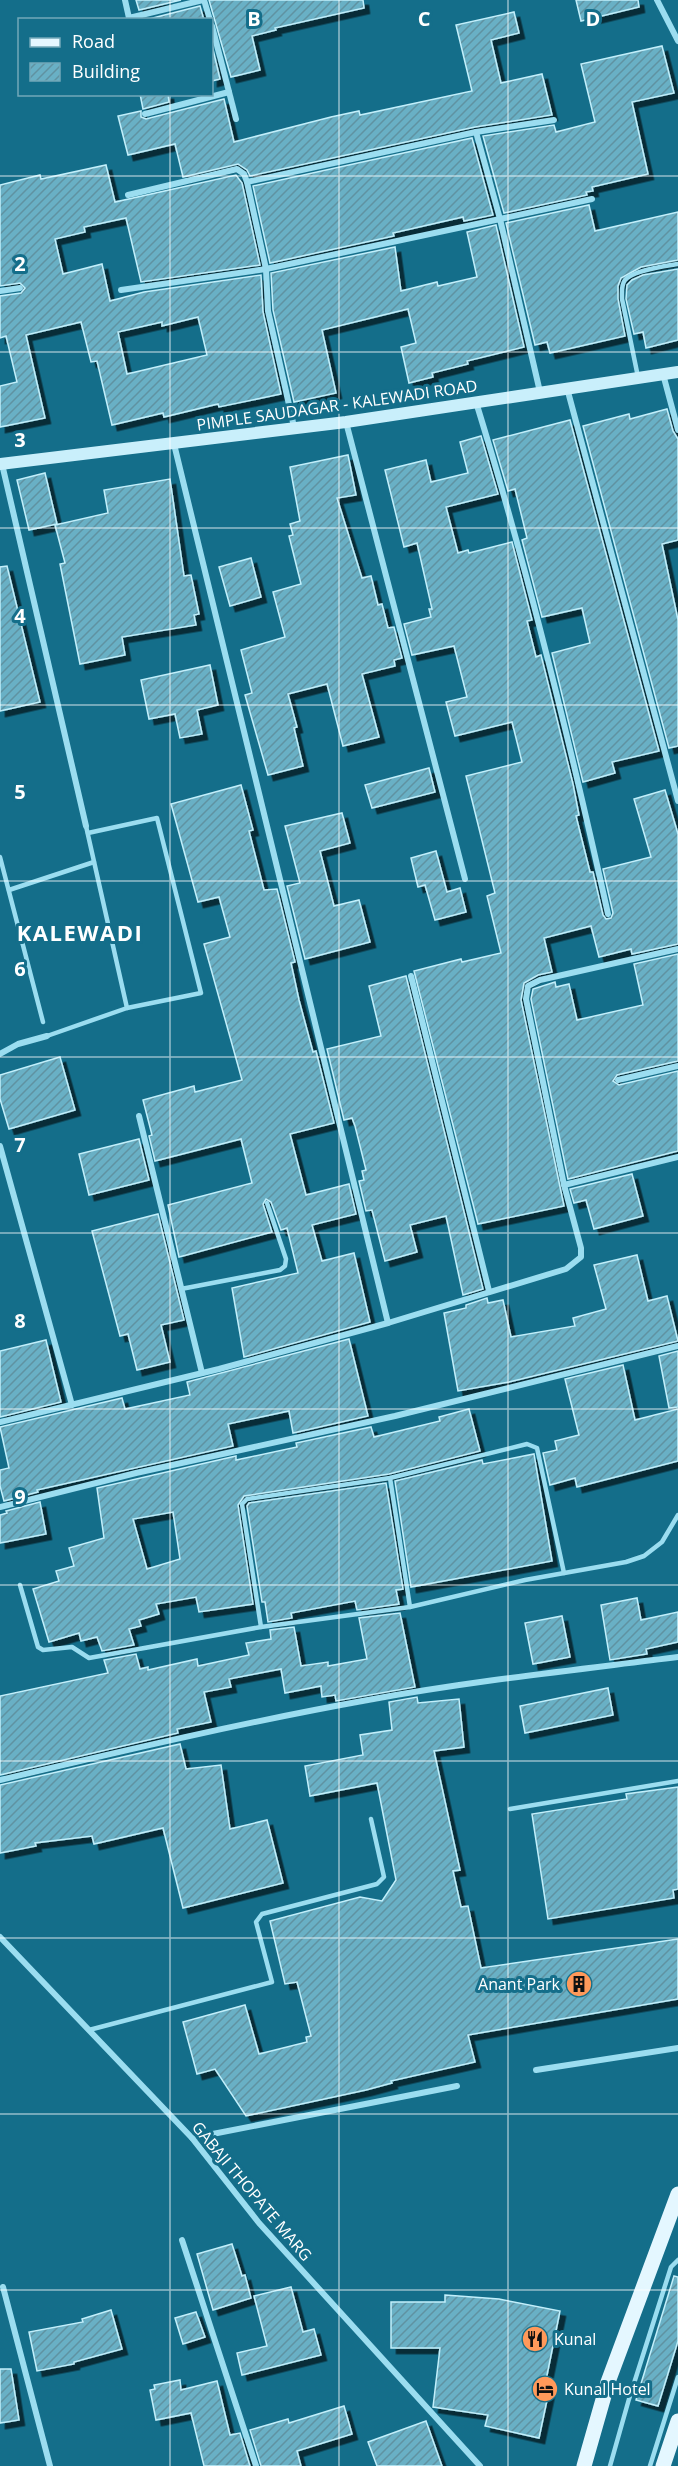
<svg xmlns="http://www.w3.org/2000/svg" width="678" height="2466" viewBox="0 0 678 2466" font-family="'Open Sans',sans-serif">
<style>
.building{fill:url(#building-hatch);stroke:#c2effb;stroke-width:1.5;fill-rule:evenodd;filter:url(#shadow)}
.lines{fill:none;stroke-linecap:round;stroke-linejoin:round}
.lane{stroke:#9bddf0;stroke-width:4.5}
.street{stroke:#9bddf0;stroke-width:6}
.secondary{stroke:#c9effb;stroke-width:12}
.primary{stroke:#e4f7ff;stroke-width:15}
.grid{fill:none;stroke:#fff;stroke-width:1.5;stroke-opacity:0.55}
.labels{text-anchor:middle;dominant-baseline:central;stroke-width:6;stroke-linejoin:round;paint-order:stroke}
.street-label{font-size:16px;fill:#fff;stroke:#146e8a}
.poi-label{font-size:16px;fill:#fff;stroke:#146e8a;text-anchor:start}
.district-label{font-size:22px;font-weight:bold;letter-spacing:1.5px;fill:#fff;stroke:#146e8a}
.grid-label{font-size:20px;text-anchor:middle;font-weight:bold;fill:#fff;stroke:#146e8a;stroke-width:6;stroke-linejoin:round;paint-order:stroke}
</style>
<defs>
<pattern id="building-hatch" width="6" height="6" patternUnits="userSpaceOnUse" patternTransform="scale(1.5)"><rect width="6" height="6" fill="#69b0c5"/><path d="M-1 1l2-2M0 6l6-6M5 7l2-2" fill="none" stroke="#6092a1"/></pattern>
<filter id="shadow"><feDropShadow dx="5.5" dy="5.5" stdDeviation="0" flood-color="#0009"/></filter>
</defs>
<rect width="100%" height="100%" fill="#146e8a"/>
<g class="building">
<polygon points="136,0 181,0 139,10"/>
<polygon points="209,0 363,0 364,8 275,28 276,30 252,36 260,70 231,77"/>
<polygon points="576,0 638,0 639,7 581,21"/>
<polygon points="200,6 204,20 145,20"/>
<polygon points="514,12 519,33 491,40 501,83 542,74 552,115 475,127 250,176 247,170 238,164 183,177 175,144 128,155 118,116 141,111 141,117 146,119 224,99 234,142 331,117 359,111 360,115 472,91 456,25"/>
<polygon points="212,45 220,79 212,81"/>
<polygon points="662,46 674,93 632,102 648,174 592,187 593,191 586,192 587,195 504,213 483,136 554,125 556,132 595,122 581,64"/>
<polygon points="140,94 168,94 169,102 143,109"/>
<polygon points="472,138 493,215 464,221 463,217 393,233 394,236 270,263 253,186"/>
<path d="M106,165L115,202L236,175L242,183L260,265L141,282L126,218L84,227L85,232L55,239L63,274L102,264L110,301L144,292L261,275L263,312L281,394L219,407L218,404L164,417L163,413L112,425L97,361L91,362L81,322L26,335L45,418L0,427V386L17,382L6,336L0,338V296L21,293L25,288L20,283L0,286V185L40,175L41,179ZM198,317L207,355L127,374L118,332L162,322V326Z"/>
<polygon points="589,205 595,231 678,212 678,260 641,267 621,278 618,286 618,299 625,336 550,353 547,342 535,345 506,223"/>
<polygon points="496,225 524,347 467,361 468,364 432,373 433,377 409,383 401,347 416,343 408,309 322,330 336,393 294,402 273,310 271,273 395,247 401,291 437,282 438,286 477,277 467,232"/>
<polygon points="678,269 678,340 646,348 643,332 634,334 626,299 627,285 632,280 643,275"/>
<polygon points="667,409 673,431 678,439 678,540 662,544 678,620 678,746 669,748 583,426 629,414 630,419"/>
<polygon points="570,420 659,751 612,762 615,773 583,782 552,653 590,643 582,608 542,617 522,540 527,538 515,489 508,491 493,440"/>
<polygon points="481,436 498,494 446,507 458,553 468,550 469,553 512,542 532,620 527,621 536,657 541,655 573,784 579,815 576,816 590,872 593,872 603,915 606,919 611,918 613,913 603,869 651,857 634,799 665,790 678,834 678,944 632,954 631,949 599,957 591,926 544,938 552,972 538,975 524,983 521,1000 564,1206 478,1224 414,971 461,959 462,962 501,953 487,896 495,893 466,776 522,762 512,722 455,736 446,702 467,697 454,646 412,655 404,624 431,617 429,609 432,609 417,543 404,547 385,470 426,460 431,482 468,473 460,442"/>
<polygon points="348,455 356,495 337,498 362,578 371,576 378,605 382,604 388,628 394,627 402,658 394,660 395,666 362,674 379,737 343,746 327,684 288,694 297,727 294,728 303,766 268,775 245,695 252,693 241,650 285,637 273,592 301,584 289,536 293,535 290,524 300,521 290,467"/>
<polygon points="45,473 57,524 29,530 17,480"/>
<polygon points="170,479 184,576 191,575 199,614 194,615 196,625 122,637 125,655 80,664 60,564 65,563 55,525 108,513 104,490"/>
<polygon points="251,558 261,597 230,606 219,567"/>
<polygon points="7,566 40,702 0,711 0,567"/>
<polygon points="210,665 218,705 197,710 202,734 180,738 175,714 149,719 141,680"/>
<polygon points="429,768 435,792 372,808 365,785"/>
<polygon points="241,785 253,830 249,831 264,890 277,889 295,962 291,963 299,1000 313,1052 316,1051 334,1123 290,1134 306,1195 349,1184 356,1214 312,1225 322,1261 354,1253 370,1322 244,1357 232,1288 298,1273 287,1228 281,1230 271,1202 266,1199 263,1204 272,1232 179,1257 168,1205 252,1183 241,1139 155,1161 149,1136 152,1135 143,1100 194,1086 195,1092 242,1080 204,944 230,937 219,897 198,902 171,804"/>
<polygon points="342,813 350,843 320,851 334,906 359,900 370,942 305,959 287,886 300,883 285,826"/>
<polygon points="436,851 447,892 460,888 466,912 435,920 425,885 418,887 411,858"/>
<polygon points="678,954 678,1061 617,1075 613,1081 619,1085 678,1071 678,1151 568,1179 531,999 533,989 555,982 556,987 569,984 577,1020 643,1005 634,964"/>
<polygon points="406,976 483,1289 463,1295 446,1216 410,1225 417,1252 385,1261 372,1210 366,1211 359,1181 364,1180 362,1171 366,1170 355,1126 352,1118 344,1120 327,1049 381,1036 369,986"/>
<polygon points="60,1057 75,1110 9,1129 0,1099 0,1075"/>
<polygon points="139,1139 149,1180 89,1195 79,1154"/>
<polygon points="632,1174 643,1216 594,1229 586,1200 574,1203 570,1189"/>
<polygon points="158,1214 184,1320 161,1325 170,1362 137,1370 128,1334 120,1336 92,1231"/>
<polygon points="637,1255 648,1301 667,1296 678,1341 509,1382 458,1391 444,1313 466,1308 466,1305 487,1298 488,1303 503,1300 511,1337 575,1326 573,1318 606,1309 594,1265"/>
<polygon points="349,1339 368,1416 293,1433 289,1411 228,1424 233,1446 37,1490 38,1492 4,1501 0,1486 0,1470 9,1468 0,1427 122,1398 125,1409 190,1395 187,1382"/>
<polygon points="46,1340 61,1402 0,1417 0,1351"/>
<polygon points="678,1351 678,1407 669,1408 659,1356"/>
<polygon points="623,1365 635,1420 678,1409 678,1461 577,1487 575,1478 550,1485 543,1453 557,1450 555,1441 579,1435 565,1379"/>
<path d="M469,1409L480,1451L389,1474L244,1496L238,1505L253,1604L199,1612L196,1597L156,1604L159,1614L139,1620L141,1626L129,1629L134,1645L102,1651L97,1637L81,1641L79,1633L49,1642L33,1589L59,1581L56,1571L74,1566L69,1548L104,1538L97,1488L236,1456V1460L297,1447L296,1443L371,1427L374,1437L440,1421L439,1417ZM173,1512L180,1559L147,1569L133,1519Z"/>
<polygon points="534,1454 552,1561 411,1587 395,1481 482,1460 483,1464"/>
<polygon points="386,1483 403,1589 396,1590 399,1604 357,1610 355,1601 291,1613 292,1618 268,1622 265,1602 262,1602 247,1506 249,1503"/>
<polygon points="40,1502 46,1534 0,1543 0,1515 7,1513 6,1511"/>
<polygon points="637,1598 641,1620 678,1612 678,1642 646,1649 647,1654 610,1660 601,1605"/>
<polygon points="400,1613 415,1687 336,1701 335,1695 322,1697 321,1686 285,1693 281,1669 229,1679 231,1687 204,1692 211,1722 177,1729 178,1733 0,1775 0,1696 108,1673 104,1660 136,1654 140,1669 148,1667 148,1670 197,1659 198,1666 249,1655 246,1643 271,1639 270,1630 294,1627 301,1666 328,1662 328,1666 367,1659 359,1618"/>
<polygon points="562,1616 570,1657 533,1664 525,1623"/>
<polygon points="608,1688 613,1715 525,1733 520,1706"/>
<polygon points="417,1697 418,1703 459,1699 464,1747 434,1751 460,1870 453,1871 461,1907 468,1906 481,1968 678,1939 678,1999 468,2035 475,2062 391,2081 392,2083 366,2090 246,2116 215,2069 197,2074 183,2022 245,2005 259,2054 307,2042 306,2037 311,2036 297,1982 285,1984 270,1921 360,1897 382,1901 396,1880 377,1783 310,1796 305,1766 363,1755 360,1735 392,1730 389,1702"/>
<polygon points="180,1744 186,1769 221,1765 230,1829 267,1820 283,1883 183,1908 163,1828 94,1844 92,1836 35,1843 36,1846 0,1853 0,1785"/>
<polygon points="678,1787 678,1889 673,1890 674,1898 548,1919 532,1814 627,1799 626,1794"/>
<polygon points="232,2244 242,2276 245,2275 251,2298 213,2310 197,2254"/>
<polygon points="674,2276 678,2277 678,2341 658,2406 636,2400"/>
<polygon points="291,2287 303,2332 314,2329 321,2355 242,2375 237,2353 267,2346 254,2296"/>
<polygon points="445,2295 499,2299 560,2311 545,2385 550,2386 539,2438 485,2426 488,2415 433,2407 440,2348 391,2348 391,2302 445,2302"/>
<polygon points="111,2310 122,2349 74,2362 74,2364 37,2371 29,2332 83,2322 82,2319"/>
<polygon points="196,2312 205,2337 183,2344 175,2318"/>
<polygon points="0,2369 11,2369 19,2420 0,2423"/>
<polygon points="180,2380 181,2390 217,2381 230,2435 240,2433 250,2466 204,2466 191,2413 156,2420 150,2390 155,2389 154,2385"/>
<polygon points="344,2406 352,2434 297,2451 301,2466 261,2466 250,2430 288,2419 289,2423"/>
<polygon points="426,2421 442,2466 377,2466 368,2442"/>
</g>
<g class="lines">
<g class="lane">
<path d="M638,377L622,299C622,292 621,285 625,280C633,270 666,266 678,264"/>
<polyline points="86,826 127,1008"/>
<polyline points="0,857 43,1022"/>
<polyline points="9,890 94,862"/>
<polyline points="47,1036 127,1008 201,993 157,818 88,833"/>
<polyline points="181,1289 280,1270 285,1266 286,1259 267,1203"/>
<polyline points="390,1478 410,1607"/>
<polyline points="20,1585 38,1647 43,1650 72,1647 89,1658 261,1627 410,1607 525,1580 626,1562 644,1556 662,1542 678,1515"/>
<polyline points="261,1627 242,1504 247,1499 390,1478 527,1444 537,1448 564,1573"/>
<polyline points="510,1809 678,1781"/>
<polyline points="89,2030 272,1982 256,1922 262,1914 377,1884 384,1877 371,1819"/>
<polyline points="610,2466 629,2399 671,2267 678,2260"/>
<polyline points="650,2466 678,2377"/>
</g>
<g class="street">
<polyline points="125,0 129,18 203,0"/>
<polyline points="204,0 210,20"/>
<polyline points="657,0 678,41"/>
<polyline points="212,26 236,119"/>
<polyline points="145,114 229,92"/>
<polyline points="476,132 500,219 592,199"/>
<polyline points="128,195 237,169 244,174 247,182"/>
<polyline points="121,290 266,269 247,182 476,132 554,120"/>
<polyline points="0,291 20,288"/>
<polyline points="663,374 678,430"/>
<polyline points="567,388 678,801"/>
<path d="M476,402C528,570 570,742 608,914"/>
<polyline points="346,422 465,879"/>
<polyline points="294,427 268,311 266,269 500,219 540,392"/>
<polyline points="174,444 388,1323"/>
<polyline points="2,464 86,826"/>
<polyline points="411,976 489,1291"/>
<polyline points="0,1054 18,1044 47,1036"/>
<polyline points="618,1080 678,1066"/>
<polyline points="139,1116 202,1373"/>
<polyline points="0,1146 72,1405"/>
<polyline points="564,1185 678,1157"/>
<polyline points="0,1422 219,1369 388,1323 566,1269 581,1257 581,1248 564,1185 526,999 528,986 540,980 678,949"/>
<polyline points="0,1507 136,1473 395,1416 678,1346"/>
<path d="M0,1780C122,1751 245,1722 368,1700C471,1681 575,1670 678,1657"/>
<polyline points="0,1937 192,2138 259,2223 480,2466"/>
<polyline points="536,2070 678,2048"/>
<polyline points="192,2138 457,2086"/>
<polyline points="182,2240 256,2466"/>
<polyline points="3,2287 50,2466"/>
</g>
<polyline class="secondary" points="0,464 346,422 678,372"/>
<g class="primary">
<polyline points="584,2466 608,2382 678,2194"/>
<polyline points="663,2466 678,2421"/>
</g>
</g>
<path class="grid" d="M170,0V20M339,0V2466M508,0V2466M170,94V2466M0,176H678M0,352H678M0,528H678M0,705H678M0,881H678M0,1057H678M0,1233H678M0,1409H678M0,1585H678M0,1761H678M0,1938H678M0,2114H678M0,2290H678"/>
<defs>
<g id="building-disc" transform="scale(1.35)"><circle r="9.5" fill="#ff995a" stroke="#146e8a"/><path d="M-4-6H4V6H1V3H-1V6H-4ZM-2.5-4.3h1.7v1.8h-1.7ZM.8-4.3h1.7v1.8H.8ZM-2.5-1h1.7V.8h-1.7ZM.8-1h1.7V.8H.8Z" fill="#111"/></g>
<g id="restaurant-disc" transform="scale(1.35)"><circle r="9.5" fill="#ff995a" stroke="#146e8a"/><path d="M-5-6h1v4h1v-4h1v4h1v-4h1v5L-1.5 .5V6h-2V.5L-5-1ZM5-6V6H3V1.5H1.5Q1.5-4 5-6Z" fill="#111"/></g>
<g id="hotel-disc" transform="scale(1.35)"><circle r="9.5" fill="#ff995a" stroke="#146e8a"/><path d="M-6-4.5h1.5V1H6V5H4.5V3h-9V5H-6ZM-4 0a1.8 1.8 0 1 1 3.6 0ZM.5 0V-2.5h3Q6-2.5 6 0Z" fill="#111"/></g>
</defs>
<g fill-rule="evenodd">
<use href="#building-disc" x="579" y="1984"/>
<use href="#restaurant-disc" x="535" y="2339"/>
<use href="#hotel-disc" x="545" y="2389"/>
</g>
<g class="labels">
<g class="street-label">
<text transform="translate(337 405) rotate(-8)">PIMPLE SAUDAGAR - KALEWADI ROAD</text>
<text transform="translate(252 2191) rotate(50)">GABAJI THOPATE MARG</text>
</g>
<g class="poi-label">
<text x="560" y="1984" text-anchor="end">Anant Park</text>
<text x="554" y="2339">Kunal</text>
<text x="564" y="2389">Kunal Hotel</text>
</g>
<g class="district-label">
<text x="80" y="932">KALEWADI</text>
</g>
</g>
<g class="grid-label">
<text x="254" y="26">B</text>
<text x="424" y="26">C</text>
<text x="593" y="26">D</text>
<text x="20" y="271">2</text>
<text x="20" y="447">3</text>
<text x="20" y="623">4</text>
<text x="20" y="799">5</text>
<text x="20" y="976">6</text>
<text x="20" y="1152">7</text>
<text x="20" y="1328">8</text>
<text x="20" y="1504">9</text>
</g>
<rect x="18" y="18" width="195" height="78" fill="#146e8a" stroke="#72a8b9" stroke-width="1.5"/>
<rect x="30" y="38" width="30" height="9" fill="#e4f7ff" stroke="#72a8b9" stroke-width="1.5"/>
<text x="72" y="48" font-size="18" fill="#ffffff">Road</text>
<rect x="30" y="63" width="30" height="18" fill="url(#building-hatch)" stroke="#72a8b9" stroke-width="1.5"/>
<text x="72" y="78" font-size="18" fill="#ffffff">Building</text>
</svg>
